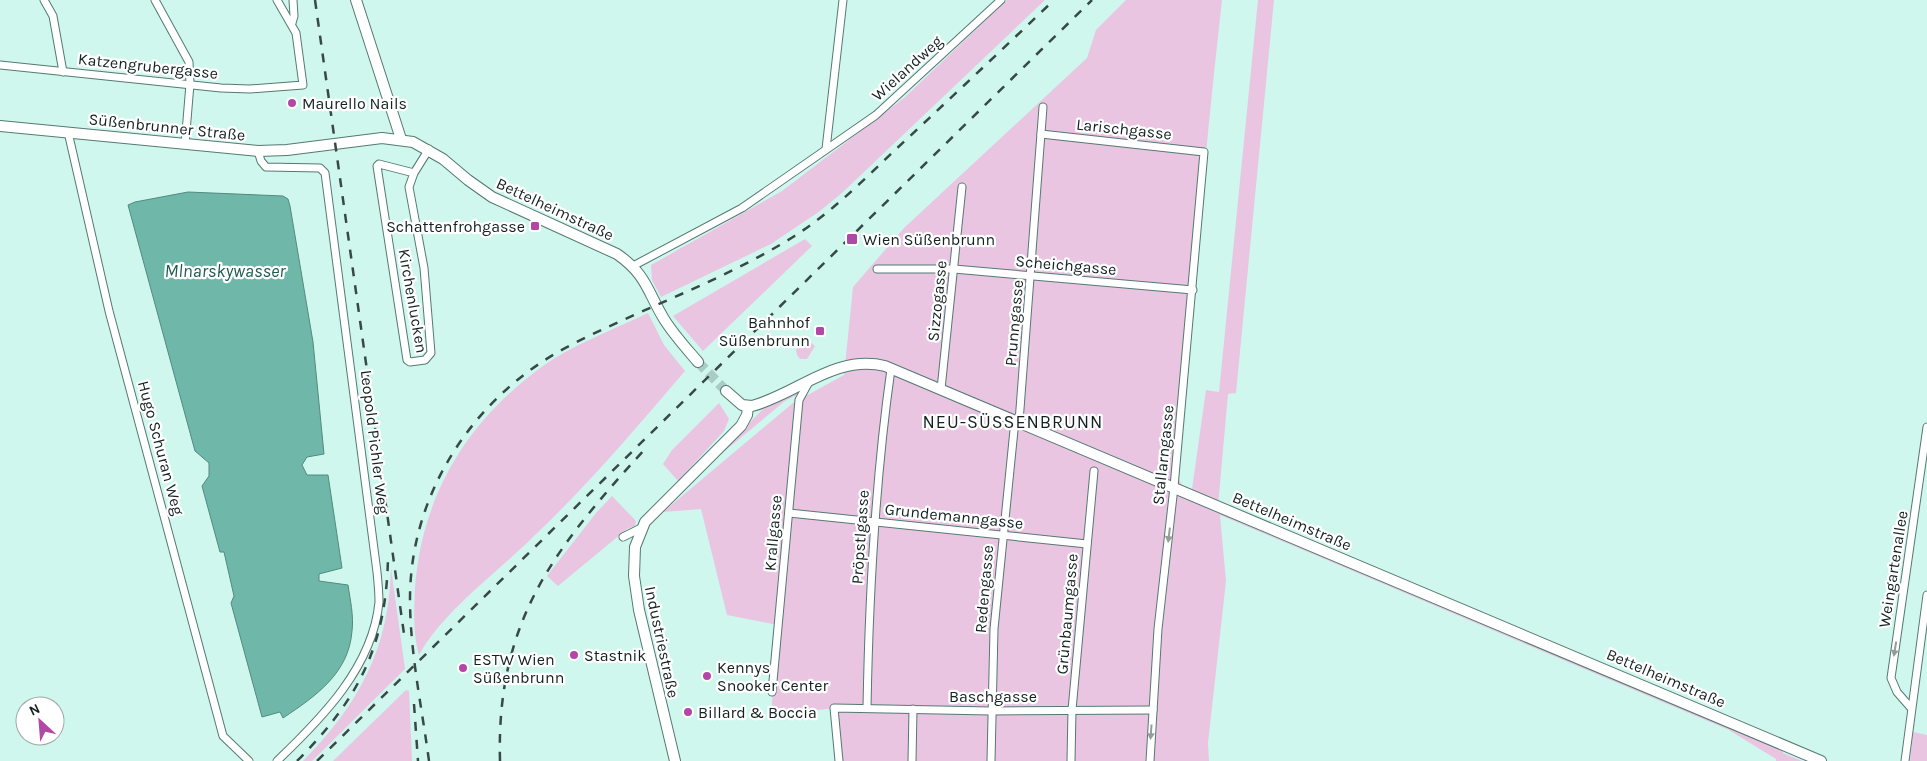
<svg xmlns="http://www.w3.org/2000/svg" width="1927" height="761" viewBox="0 0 1927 761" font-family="Karla,sans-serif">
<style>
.green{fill:#e9c5e2}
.water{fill:#6fb7a9;stroke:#538a80}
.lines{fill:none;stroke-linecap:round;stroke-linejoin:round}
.secondary-tunnel{stroke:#a9ccc5;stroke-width:10;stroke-dasharray:10 5;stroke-linecap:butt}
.street-casing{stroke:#557971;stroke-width:9}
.secondary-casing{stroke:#557971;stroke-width:12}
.street{stroke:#fff;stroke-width:7}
.secondary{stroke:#fff;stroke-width:10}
.rail{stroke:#364945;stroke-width:2.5;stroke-dasharray:9 9;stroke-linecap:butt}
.oneway{fill:#959c9a}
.poi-dot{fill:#b447a6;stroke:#fff;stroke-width:2}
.labels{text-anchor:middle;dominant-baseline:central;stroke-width:4.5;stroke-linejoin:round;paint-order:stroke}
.street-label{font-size:16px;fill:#13221f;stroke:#fff}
.poi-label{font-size:16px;fill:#13221f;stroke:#fff;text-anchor:start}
.water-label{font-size:18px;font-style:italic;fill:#1e5a50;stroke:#fff}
.neighbourhood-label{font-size:18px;letter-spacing:1px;fill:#13221f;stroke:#fff}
</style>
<rect width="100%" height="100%" fill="#cff7ee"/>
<g class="green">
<polygon points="1007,0 1045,0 843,192 820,211 771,244 661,297 652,280 651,265 782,191 904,98"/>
<path d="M1126,0H1222C1204,159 1191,318 1178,477L1182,485L1192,489L1206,390L1219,392L1258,0H1274L1236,393L1228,394L1218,506L1783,750V753L1802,761H1776V759L1729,730L1220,515L1226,581L1208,743L1209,761H839L834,708L771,716L778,625L727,615L701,509L663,512L793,403L844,375L853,287L904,228L1087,58L1096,30Z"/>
<polygon points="805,239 812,246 703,351 673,316"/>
<path d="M648,313L664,345L685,371C637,427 588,485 534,536C498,572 443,611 419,655C413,635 414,609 415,588C422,494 468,420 543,366C574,344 613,330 648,313Z"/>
<polygon points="809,341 815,346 807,359 800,359 797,355 796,350 801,343"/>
<polygon points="801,389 801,393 785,401 709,464 763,409"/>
<polygon points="719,403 729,419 724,431 678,481 663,464 672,450"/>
<polygon points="612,496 636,521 635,526 627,529 558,586 547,576 596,513"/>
<path d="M391,568L405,669L312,761H303C359,704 389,649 391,568Z"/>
<polygon points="406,690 409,691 412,761 333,761"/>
<polygon points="1913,732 1927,735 1927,761 1910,761"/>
</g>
<path class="water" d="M188,192L283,196L288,199L290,206L313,342L324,454L307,457L302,465L307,475H328L342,568L319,574V581L348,585C350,599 354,616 352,631C349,673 316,696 283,718L280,712L262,717L231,603L234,596L224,552H220L202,486L209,476V463L195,451L128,205L135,202Z"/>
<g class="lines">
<polyline class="secondary-tunnel" points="698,362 726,391"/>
<g class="street-casing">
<g id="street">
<polyline points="44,0 53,16 63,72"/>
<polyline points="155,0 189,62 190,84 185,144"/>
<polyline points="292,23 294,16 293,0"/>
<polyline points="0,65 221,88 250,89 303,85 296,33 277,0"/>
<polyline points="68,132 109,311 223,736 249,761"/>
<polyline points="1041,134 1204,152 1174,487 1158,629 1150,761"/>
<polyline points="826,149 843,0"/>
<path d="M258,151L261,161L266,167L320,168L325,173L377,572C378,582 379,592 379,602C373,667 321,719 277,761"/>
<polyline points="414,173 379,164 377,166 407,360 410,362 425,360 431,353 424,268 409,187 414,173 429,149"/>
<polyline points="633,266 742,208 876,115 1001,0"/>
<polyline points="877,269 954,269 1193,290"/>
<polyline points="941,389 962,187"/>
<polyline points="1019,422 1043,107"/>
<polyline points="789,513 1087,544"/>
<polyline points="623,537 641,528"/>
<polyline points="772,692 799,400 810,380"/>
<path d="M867,708C869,594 875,482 891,369"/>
<polyline points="1911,708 1897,692 1891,678 1927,427"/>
<polyline points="839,761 834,708 991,711 1153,710"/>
<polyline points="912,761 913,709"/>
<polyline points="991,761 994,629 1015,420"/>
<polyline points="1071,761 1072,710 1094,471"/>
<polyline points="1905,761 1927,595"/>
</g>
</g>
<g class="secondary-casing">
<g id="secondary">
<polyline points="356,0 401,139"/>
<path d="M0,126L258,151L287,150L382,138L413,142L443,159L468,180L492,197L617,254C647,275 647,291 664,319C674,335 686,348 698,362"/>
<path d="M726,391L742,405L752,406C797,394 835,354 885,366L1821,761"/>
<polyline points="675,761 639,610 634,576 635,547 645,522 741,426 747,415 748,406"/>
</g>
</g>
<use href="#street" class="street"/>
<use href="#secondary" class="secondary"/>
<g class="rail">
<polyline points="315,0 405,641"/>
<polyline points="414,704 418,761"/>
<path d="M297,761C359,699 387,644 388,555"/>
<polyline points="317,761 1092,0"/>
<path d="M429,761C422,708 410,653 410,599C410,492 475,395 569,346C642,308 723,281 793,237C836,210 871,172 908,138C957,92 1006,46 1054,0"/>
<path d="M500,761C496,620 555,548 645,449"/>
</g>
</g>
<defs><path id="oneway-solid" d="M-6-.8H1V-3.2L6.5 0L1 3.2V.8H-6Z" transform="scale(1.25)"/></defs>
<g class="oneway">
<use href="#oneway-solid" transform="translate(1169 535) rotate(97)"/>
<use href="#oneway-solid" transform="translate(1895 649) rotate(99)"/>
<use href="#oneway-solid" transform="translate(1151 732) rotate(94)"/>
</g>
<g class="poi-dot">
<circle cx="292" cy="103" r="5"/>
<rect x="530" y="221" width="10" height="10" rx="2.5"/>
<rect x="846" y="233" width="12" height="12" rx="2.5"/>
<rect x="815" y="326" width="10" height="10" rx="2.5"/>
<circle cx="574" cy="655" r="5"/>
<circle cx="463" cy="668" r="5"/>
<circle cx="707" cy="676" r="5"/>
<circle cx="688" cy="712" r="5"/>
</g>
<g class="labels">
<g class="street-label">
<text transform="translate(148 66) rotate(6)">Katzengrubergasse</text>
<text transform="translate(907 68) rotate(-42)">Wielandweg</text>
<text transform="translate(167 127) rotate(6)">Süßenbrunner Straße</text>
<text transform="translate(1124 129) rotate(6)">Larischgasse</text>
<text transform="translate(555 209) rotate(25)">Bettelheimstraße</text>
<text transform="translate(1066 265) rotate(5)">Scheichgasse</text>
<text transform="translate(413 301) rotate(80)">Kirchenlucken</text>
<text transform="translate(937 301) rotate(-84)">Sizzogasse</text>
<text transform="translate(1014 323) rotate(-85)">Prunngasse</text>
<text transform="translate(375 442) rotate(83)">Leopold Pichler Weg</text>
<text transform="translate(161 448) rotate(75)">Hugo Schuran Weg</text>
<text transform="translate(1163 455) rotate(-84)">Stallarngasse</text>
<text transform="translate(954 516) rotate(6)">Grundemanngasse</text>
<text transform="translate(1292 521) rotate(23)">Bettelheimstraße</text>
<text transform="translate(773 533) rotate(-85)">Krallgasse</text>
<text transform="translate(860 537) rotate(-86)">Pröpstlgasse</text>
<text transform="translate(1893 569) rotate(-81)">Weingartenallee</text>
<text transform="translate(984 589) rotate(-85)">Redengasse</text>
<text transform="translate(1067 614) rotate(-85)">Grünbaumgasse</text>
<text transform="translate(662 642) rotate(78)">Industriestraße</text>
<text transform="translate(1666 678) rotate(23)">Bettelheimstraße</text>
<text x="993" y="696">Baschgasse</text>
</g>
<g class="poi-label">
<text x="302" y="103">Maurello Nails</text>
<text x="525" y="226" text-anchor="end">Schattenfrohgasse</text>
<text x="863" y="239">Wien Süßenbrunn</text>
<text x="810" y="322" text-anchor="end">Bahnhof<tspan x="810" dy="18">Süßenbrunn</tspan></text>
<text x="584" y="655">Stastnik</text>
<text x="473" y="659">ESTW Wien<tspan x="473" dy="18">Süßenbrunn</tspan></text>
<text x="717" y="667">Kennys<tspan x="717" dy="18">Snooker Center</tspan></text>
<text x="698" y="712">Billard &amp; Boccia</text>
</g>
<g class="water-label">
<text x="225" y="271">Mlnarskywasser</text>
</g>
<g class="neighbourhood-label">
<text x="1013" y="422">NEU-SÜSSENBRUNN</text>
</g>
</g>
<g transform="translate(40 721) rotate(334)"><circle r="24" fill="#ffffff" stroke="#a1a7a5"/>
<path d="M0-4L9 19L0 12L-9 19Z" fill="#b447a6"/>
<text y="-8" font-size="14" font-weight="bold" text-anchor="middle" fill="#13221f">N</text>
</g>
</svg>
